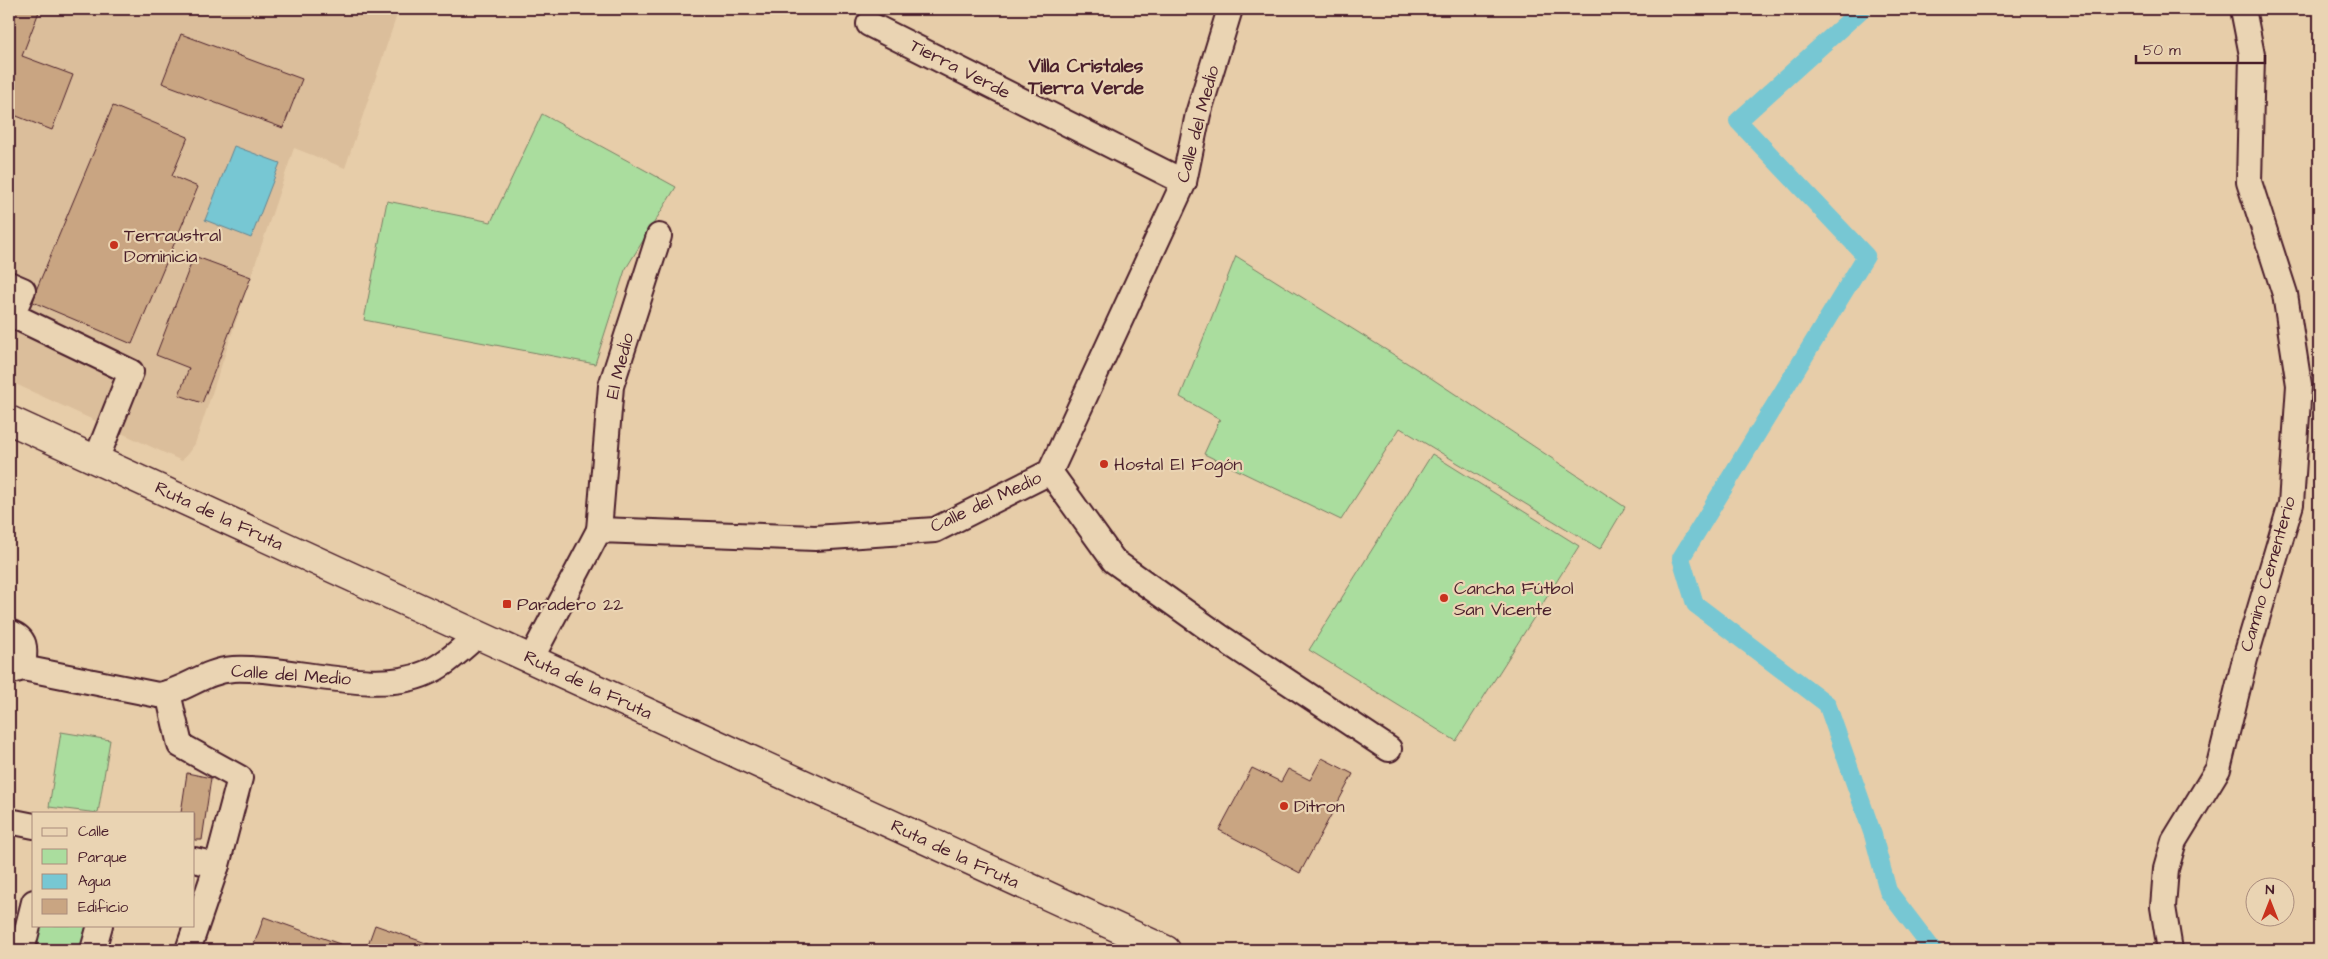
<svg xmlns="http://www.w3.org/2000/svg" width="2328" height="959" viewBox="0 0 2328 959" font-family="'Architects Daughter',sans-serif">
<style>
.built{fill:#dbbe9b}
.green{fill:#aadd9e;stroke:#7a7e64}
.water{fill:#77c7d3;stroke:#658490}
.lines{fill:none;stroke-linecap:round;stroke-linejoin:round}
.canal{stroke:#77c7d3;stroke-width:18}
.building{fill:#c9a582;stroke:#4a1f2b}
.minor-casing{stroke:#4a1f2b;stroke-width:28}
.highway-casing{stroke:#4a1f2b;stroke-width:31}
.minor{stroke:#ead4b3;stroke-width:24}
.highway{stroke:#ead4b3;stroke-width:28}
.poi-dot{fill:#c8321e;stroke:#ead4b3;stroke-width:2}
.labels{text-anchor:middle;dominant-baseline:central;stroke-width:4.5;stroke-linejoin:round;paint-order:stroke}
.street-label{font-size:18px;fill:#4a1f2b;stroke:#ead4b3}
.poi-label{font-size:18px;fill:#4a1f2b;stroke:#ead4b3;text-anchor:start}
.neighbourhood-label{font-size:19px;font-weight:bold;fill:#4a1f2b;stroke:#ead4b3}
</style>
<rect width="100%" height="100%" fill="#e7cda9"/>
<filter id="ink" filterUnits="userSpaceOnUse"><feTurbulence type="fractalNoise" baseFrequency=".02" numOctaves="2"/><feDisplacementMap in="SourceGraphic" scale="10" xChannelSelector="R" yChannelSelector="G"/><feConvolveMatrix kernelMatrix="1 2 1 2 8 2 1 2 1" color-interpolation-filters="sRGB"/></filter>
<g filter="url(#ink)">
<polygon class="built" points="9,9 399,9 345,168 294,148 195,444 182,461 9,381"/>
<g class="green">
<polygon points="542,114 676,187 625,270 595,364 364,320 387,201 491,222"/>
<polygon points="1236,256 1431,378 1625,507 1600,549 1400,428 1341,520 1204,454 1220,419 1180,397"/>
<polygon points="1432,454 1579,546 1456,741 1309,650"/>
<polygon points="61,732 110,740 98,813 49,807"/>
<polygon points="39,925 90,925 83,950 63,950 34,944"/>
</g>
<polygon class="water" points="234,146 280,163 251,238 205,220"/>
<g class="lines">
<polyline class="canal" points="1862,9 1738,121 1866,256 1681,558 1695,604 1827,704 1873,835 1888,891 1933,950"/>
</g>
<g class="building">
<polygon points="9,9 40,9 22,56 73,75 52,130 9,113"/>
<polygon points="181,34 302,79 283,128 162,83"/>
<polygon points="113,106 188,137 172,176 198,187 132,344 33,302 37,288"/>
<polygon points="194,256 251,277 202,403 179,395 189,368 156,355"/>
<polygon points="1322,758 1353,774 1300,873 1219,830 1252,768 1281,782 1288,769 1310,780"/>
<polygon points="187,773 211,778 202,840 194,840 194,813 181,813"/>
<polygon points="264,917 351,948 351,950 252,950"/>
<polygon points="375,925 440,948 440,950 366,950"/>
</g>
<g class="lines">
<g class="minor-casing">
<g id="minor">
<polyline points="869,24 1184,182"/>
<polyline points="9,284 23,290 12,315 131,372 96,460"/>
<polyline points="1050,472 1114,561 1219,636 1389,749"/>
<polyline points="599,530 611,386 659,236"/>
<path d="M9,632C28,639 25,650 23,668"/>
<polyline points="531,659 599,530 815,538 935,530 1050,472 1184,182 1198,114 1230,9"/>
<path d="M9,672L23,668L158,695C185,691 204,671 233,669C289,666 376,696 426,673C446,665 462,648 478,635"/>
<polyline points="168,693 180,745 240,778 217,865 188,950"/>
<polyline points="9,821 34,826"/>
<polyline points="194,860 217,865"/>
<polyline points="22,950 34,902"/>
<polyline points="93,950 100,925"/>
<polyline points="2170,950 2163,907 2166,869 2174,841 2218,769 2245,659 2291,504 2299,385 2285,294 2249,182 2252,55 2243,9"/>
</g>
</g>
<g class="highway-casing">
<polyline id="highway" points="9,420 1166,950"/>
</g>
<use href="#minor" class="minor"/>
<use href="#highway" class="highway"/>
</g>
</g>
<g class="poi-dot">
<circle cx="114" cy="245" r="5"/>
<circle cx="1104" cy="464" r="5"/>
<circle cx="1444" cy="598" r="5"/>
<rect x="502" y="599" width="10" height="10" rx="2.5"/>
<circle cx="1284" cy="806" r="5"/>
</g>
<g class="labels">
<g class="street-label">
<text transform="translate(960 69) rotate(27)">Tierra Verde</text>
<text transform="translate(1198 124) rotate(-75)">Calle del Medio</text>
<text transform="translate(620 366) rotate(-76)">El Medio</text>
<text transform="translate(986 502) rotate(-25)">Calle del Medio</text>
<text transform="translate(219 516) rotate(25)">Ruta de la Fruta</text>
<text transform="translate(2268 574) rotate(-74)">Camino Cementerio</text>
<text transform="translate(291 675) rotate(4)">Calle del Medio</text>
<text transform="translate(588 685) rotate(25)">Ruta de la Fruta</text>
<text transform="translate(955 854) rotate(25)">Ruta de la Fruta</text>
</g>
<g class="poi-label">
<text x="124" y="235">Terraustral<tspan x="124" dy="21">Dominicia</tspan></text>
<text x="1114" y="464">Hostal El Fogón</text>
<text x="1454" y="588">Cancha Fútbol<tspan x="1454" dy="21">San Vicente</tspan></text>
<text x="517" y="604">Paradero 22</text>
<text x="1294" y="806">Ditron</text>
</g>
<g class="neighbourhood-label">
<text x="1086" y="66">Villa Cristales<tspan x="1086" dy="22">Tierra Verde</tspan></text>
</g>
</g>
<rect width="2328" height="959" fill="none" stroke="#ead4b3" stroke-width="30"/>
<rect x="15" y="15" width="2298" height="929" fill="none" stroke="#4a1f2b" stroke-width="2" filter="url(#ink)"/>
<rect x="32" y="812" width="162" height="115" fill="#ead4b3" stroke="#aa8c7d"/>
<rect x="42" y="828" width="25" height="8" fill="#ead4b3" stroke="#aa8c7d"/>
<text x="78" y="836" font-size="15" fill="#4a1f2b">Calle</text>
<rect x="42" y="849" width="25" height="15" fill="#aadd9e" stroke="#aa8c7d"/>
<text x="78" y="862" font-size="15" fill="#4a1f2b">Parque</text>
<rect x="42" y="874" width="25" height="15" fill="#77c7d3" stroke="#aa8c7d"/>
<text x="78" y="886" font-size="15" fill="#4a1f2b">Agua</text>
<rect x="42" y="899" width="25" height="15" fill="#c9a582" stroke="#aa8c7d"/>
<text x="78" y="912" font-size="15" fill="#4a1f2b">Edificio</text>
<g transform="translate(2270 902)"><circle r="24" fill="#ead4b3" stroke="#aa8c7d"/>
<path d="M0-4L9 19L0 12L-9 19Z" fill="#c8321e"/>
<text y="-8" font-size="14" font-weight="bold" text-anchor="middle" fill="#4a1f2b">N</text>
</g>
<path d="M2136 55v8h129v-8" fill="none" stroke="#4a1f2b" stroke-width="2.5"/>
<text x="2143" y="55" font-size="15" fill="#4a1f2b" stroke="#ead4b3" stroke-width="4" paint-order="stroke">50 m</text>
</svg>
